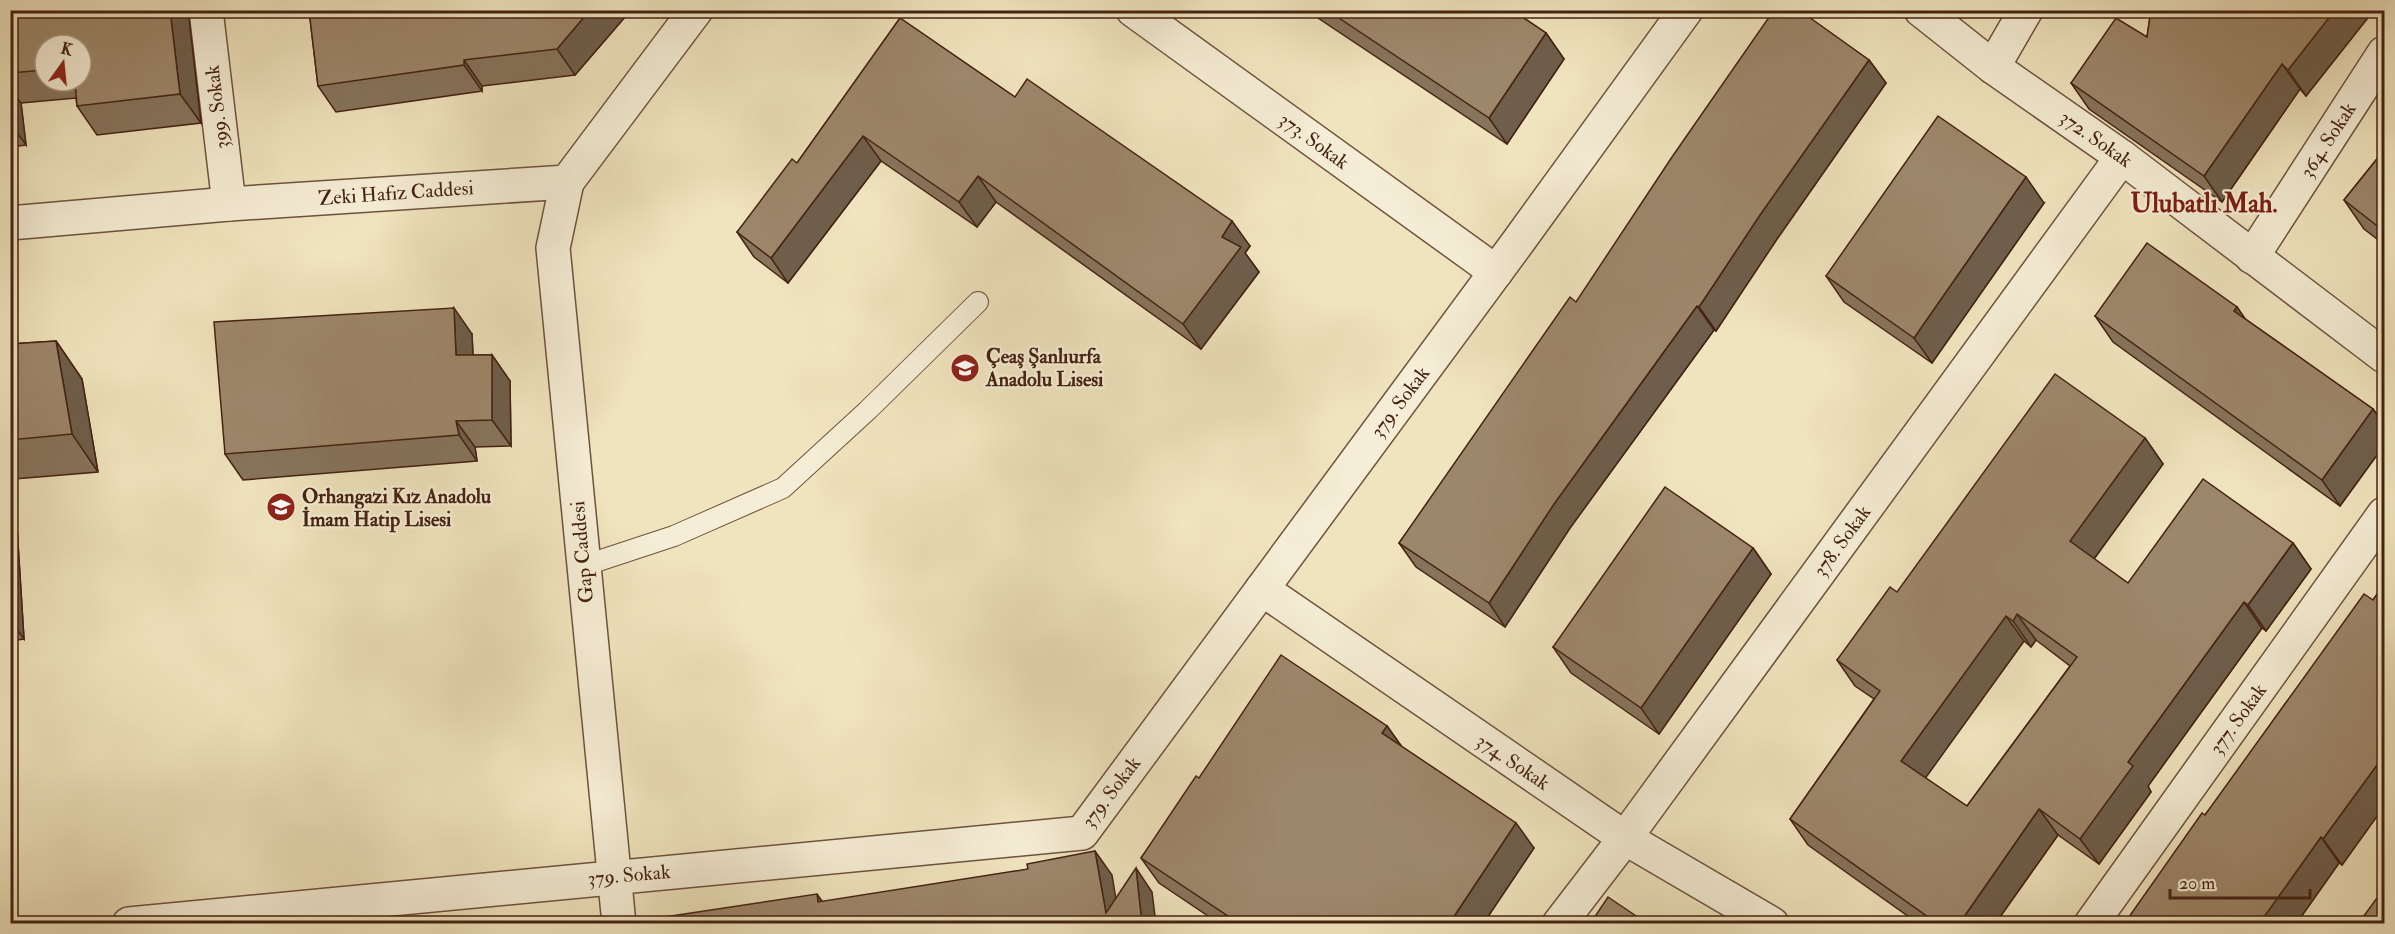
<svg xmlns="http://www.w3.org/2000/svg" width="2395" height="934" viewBox="0 0 2395 934" font-family="'IM FELL Double Pica',serif">
<style>
.lines{fill:none;stroke-linecap:round;stroke-linejoin:round}
.service-casing{stroke:#6f523d;stroke-width:22}
.minor-casing{stroke:#6f523d;stroke-width:36}
.tertiary-casing{stroke:#6f523d;stroke-width:36}
.service{stroke:#f5edd5;stroke-width:20}
.minor{stroke:#f5edd5;stroke-width:33}
.tertiary{stroke:#f5edd5;stroke-width:33}
.wall{fill:#87745c;stroke:#442212;stroke-width:1.5;fill-rule:evenodd}
.shaded-wall{fill:#6e5e4b;stroke:#442212;stroke-width:1.5}
.building{fill:#9d876b;stroke:#442212;stroke-width:1.5;fill-rule:evenodd}
.labels{text-anchor:middle;dominant-baseline:central;stroke-width:4.5;stroke-linejoin:round;paint-order:stroke}
.street-label{font-size:20px;fill:#442212;stroke:#f5edd5}
.poi-label{font-size:20px;font-weight:bold;fill:#442212;stroke:#f5edd5;text-anchor:start}
.district-label{font-size:26px;font-weight:bold;fill:#7a1f14;stroke:#f5edd5}
</style>
<rect width="100%" height="100%" fill="#f0e4be"/>
<filter id="stains"><feTurbulence type="fractalNoise" baseFrequency=".00333" numOctaves="4"/><feColorMatrix values="0 0 0 0 .2 0 0 0 0 .09 0 0 0 0 .02 0 0 0 .5 -.17"/></filter>
<radialGradient id="worn" r=".72"><stop offset=".6" stop-color="#630" stop-opacity="0"/><stop offset="1" stop-color="#630" stop-opacity=".3"/></radialGradient>
<g class="lines">
<g class="service-casing">
<polyline id="service" points="583,566 674,536 783,488 868,410 978,302"/>
</g>
<g class="minor-casing">
<g id="minor">
<polyline points="206,10 229,204"/>
<polyline points="1133,10 1496,272"/>
<polyline points="1921,10 1993,67 2122,157 2384,356"/>
<polyline points="1993,67 2026,10"/>
<polyline points="2252,257 2384,53"/>
<polyline points="1262,589 1625,838 1772,924"/>
<polyline points="129,924 1082,833 1518,242 1686,10"/>
<polyline points="1559,924 1625,838 2122,157"/>
<polyline points="2091,924 2384,514"/>
</g>
</g>
<g class="tertiary-casing">
<g id="tertiary">
<polyline points="567,182 553,248 619,924"/>
<polyline points="10,223 229,204 567,182 696,10"/>
</g>
</g>
<use href="#service" class="service"/>
<use href="#minor" class="minor"/>
<use href="#tertiary" class="tertiary"/>
</g>
<g class="wall">
<path d="M10,10L187,12L201,123L97,135L77,106L76,98L21,103L26,145L10,147ZM45,45H81V81H45Z"/>
<polygon points="309,10 631,10 575,75 482,86 482,91 336,112 318,86"/>
<polygon points="1306,10 1512,10 1546,33 1564,59 1507,144"/>
<polygon points="2151,10 2374,10 2306,96 2300,89 2222,202 2089,109 2071,83 2147,37"/>
<polygon points="900,18 1015,97 1250,246 1245,253 1259,272 1201,349 996,202 977,227 881,161 788,283 754,257 737,232 797,163"/>
<polygon points="1869,60 1886,83 1777,239 1716,331 1714,330 1570,528 1505,627 1416,567 1399,543 1576,302"/>
<polygon points="2385,149 2385,245 2364,229 2344,200"/>
<polygon points="2044,203 1932,363 1844,302 1826,276"/>
<polygon points="2237,307 2244,318 2373,409 2385,425 2385,444 2340,506 2113,342 2095,316"/>
<polygon points="472,334 473,355 492,355 510,381 511,446 475,447 477,461 243,480 225,454"/>
<polygon points="56,341 82,379 98,472 14,479 24,639 10,641 10,344"/>
<path d="M2145,438L2163,464L2094,559L2128,583L2293,543L2311,569L2266,631L2262,628L2148,786L2151,792L2099,864L2058,835L1995,924H1919L1808,845L1790,819L1874,699L1855,686L1837,660L1897,592ZM2036,640L2070,666L1967,806L1925,778L2024,641L2031,647Z"/>
<polygon points="1753,548 1771,574 1659,734 1571,673 1553,647"/>
<polygon points="2385,583 2385,805 2342,865 2339,863 2296,924 2124,924 2205,815 2373,600"/>
<polygon points="1387,726 1402,747 1534,848 1483,924 1220,924 1159,883 1141,858 1199,778"/>
</g>
<g class="shaded-wall">
<polygon points="170,10 188,10 201,123 180,94"/>
<polygon points="590,10 631,10 575,75 557,49"/>
<polygon points="2335,10 2374,10 2306,96 2288,70"/>
<polygon points="1546,33 1564,59 1507,144 1489,118"/>
<polygon points="464,60 482,86 482,91 464,65"/>
<polygon points="1869,60 1886,83 1777,239 1716,331 1699,307 1760,215"/>
<polygon points="2282,64 2300,89 2222,202 2204,176"/>
<polygon points="10,88 21,103 26,145 10,123"/>
<polygon points="863,136 881,161 788,283 771,258"/>
<polygon points="978,176 996,202 977,227 959,202"/>
<polygon points="2026,177 2044,203 1932,363 1914,338"/>
<polygon points="1232,221 1250,246 1245,253 1259,272 1201,349 1183,324 1222,237"/>
<polygon points="1697,306 1714,330 1570,528 1505,627 1489,603 1554,504"/>
<polygon points="2237,307 2255,333 2234,311"/>
<polygon points="454,308 472,334 474,381 456,355"/>
<polygon points="56,341 82,379 98,472 72,434"/>
<polygon points="492,355 510,381 511,446 492,420"/>
<polygon points="2373,409 2385,425 2385,444 2340,506 2322,480"/>
<polygon points="456,421 475,447 477,461 459,435"/>
<polygon points="2145,438 2163,464 2088,567 2070,541"/>
<polygon points="10,475 14,479 24,639 10,620"/>
<polygon points="2293,543 2311,569 2266,631 2248,605"/>
<polygon points="1753,548 1771,574 1659,734 1641,708"/>
<polygon points="2244,602 2262,628 2148,786 2151,792 2099,864 2080,839 2128,762"/>
<polygon points="2017,614 2036,640 2031,647 2013,621"/>
<polygon points="2006,616 2024,641 1919,787 1901,761"/>
<polygon points="1387,726 1404,750 1382,733"/>
<polygon points="2385,754 2385,805 2342,865 2323,839"/>
<polygon points="2039,809 2058,835 1995,924 1959,924"/>
<polygon points="1516,823 1534,848 1483,924 1449,924"/>
<polygon points="2321,837 2339,863 2296,924 2259,924"/>
<polygon points="1095,851 1112,875 1120,924 1106,913"/>
<polygon points="1136,868 1152,892 1156,924 1142,924"/>
<polygon points="817,894 834,918 818,902"/>
</g>
<g class="building">
<polygon points="10,10 170,10 180,94 77,106 75,81 81,81 81,45 45,45 45,70 10,73"/>
<polygon points="309,10 590,10 557,49 464,60 464,65 318,86"/>
<polygon points="1327,10 1512,10 1546,33 1489,118"/>
<polygon points="1774,10 1799,10 1869,60 1760,215 1699,307 1697,306 1554,504 1489,603 1399,543 1570,297 1576,302 1672,157"/>
<polygon points="2151,10 2335,10 2288,70 2282,64 2204,176 2071,83 2116,18 2147,37"/>
<polygon points="900,18 1015,97 1027,79 1232,221 1222,237 1241,247 1183,324 978,176 959,202 863,136 771,258 737,232 792,159 797,163"/>
<polygon points="1938,116 2026,177 1914,338 1826,276"/>
<polygon points="2385,149 2385,232 2344,200"/>
<polygon points="2147,243 2237,307 2234,311 2373,409 2322,480 2095,316"/>
<polygon points="454,308 456,355 492,355 492,420 456,421 459,435 225,454 214,322"/>
<polygon points="56,341 72,434 10,440 10,344"/>
<path d="M2055,374L2145,438L2070,541L2128,583L2203,479L2293,543L2248,605L2244,602L2128,762L2133,766L2080,839L2039,809L1959,924H1938L1790,819L1880,691L1837,660L1890,587L1897,592ZM2017,614L2077,657L1967,806L1901,761L2006,616L2013,621Z"/>
<polygon points="1665,487 1753,548 1641,708 1553,647"/>
<polygon points="2385,583 2385,754 2323,839 2321,837 2259,924 2124,924 2202,813 2205,815 2364,594 2373,600"/>
<polygon points="1281,655 1387,726 1382,733 1516,823 1449,924 1240,924 1141,858 1196,776 1199,778"/>
<polygon points="1095,851 1106,913 1136,868 1142,924 666,924 665,917 817,894 818,902 1028,869 1027,864"/>
<polygon points="2385,887 2385,924 2358,924"/>
<polygon points="1608,897 1648,924 1590,924"/>
</g>
<defs>
<g id="school-disc" transform="scale(1.5)"><circle r="9.5" fill="#8f2418" stroke="#f5edd5"/><path d="M0-5L7-2L0 1L-7-2ZM-4 1L0 2.5L4 1V4Q0 6-4 4Z" fill="#fff"/></g>
</defs>
<g fill-rule="evenodd">
<use href="#school-disc" x="965" y="368"/>
<use href="#school-disc" x="281" y="507"/>
</g>
<g class="labels">
<g class="street-label">
<text transform="translate(217 107) rotate(-97)">399. Sokak</text>
<text transform="translate(2096 139) rotate(35)">372. Sokak</text>
<text transform="translate(2328 140) rotate(-57)">364. Sokak</text>
<text transform="translate(1314 141) rotate(36)">373. Sokak</text>
<text transform="translate(396 193) rotate(-4)">Zeki Hafız Caddesi</text>
<text transform="translate(1400 402) rotate(-53)">379. Sokak</text>
<text transform="translate(1842 541) rotate(-54)">378. Sokak</text>
<text transform="translate(582 552) rotate(-95)">Gap Caddesi</text>
<text transform="translate(2238 719) rotate(-54)">377. Sokak</text>
<text transform="translate(1513 762) rotate(34)">374. Sokak</text>
<text transform="translate(1111 792) rotate(-53)">379. Sokak</text>
<text transform="translate(629 875) rotate(-5)">379. Sokak</text>
</g>
<g class="poi-label">
<text x="986" y="356">Çeaş Şanlıurfa<tspan x="986" dy="23">Anadolu Lisesi</tspan></text>
<text x="302" y="496">Orhangazi Kız Anadolu<tspan x="302" dy="23">İmam Hatip Lisesi</tspan></text>
</g>
<g class="district-label">
<text x="2204" y="204">Ulubatlı Mah.</text>
</g>
</g>
<rect width="2395" height="934" fill="none" stroke="#f0e4be" stroke-width="36"/>
<rect x="12" y="12" width="2371" height="910" fill="none" stroke="#442212" stroke-width="3"/>
<rect x="18" y="18" width="2359" height="898" fill="none" stroke="#442212" stroke-width="1.5"/>
<g transform="translate(63 63) rotate(15)"><circle r="28" fill="#f5edd5" stroke="#ae9c87" stroke-width="1.5"/>
<path d="M0-4.5L10 22L0 15L-10 22Z" fill="#8f2418"/>
<text y="-9" font-size="16" font-weight="bold" text-anchor="middle" fill="#442212">K</text>
</g>
<path d="M2170 889v9h140v-9" fill="none" stroke="#442212" stroke-width="3"/>
<text x="2179" y="889" font-size="18" fill="#442212" stroke="#f5edd5" stroke-width="4.5" paint-order="stroke">20 m</text>
<rect width="100%" height="100%" filter="url(#stains)"/>
<rect width="100%" height="100%" fill="url(#worn)"/>
</svg>
